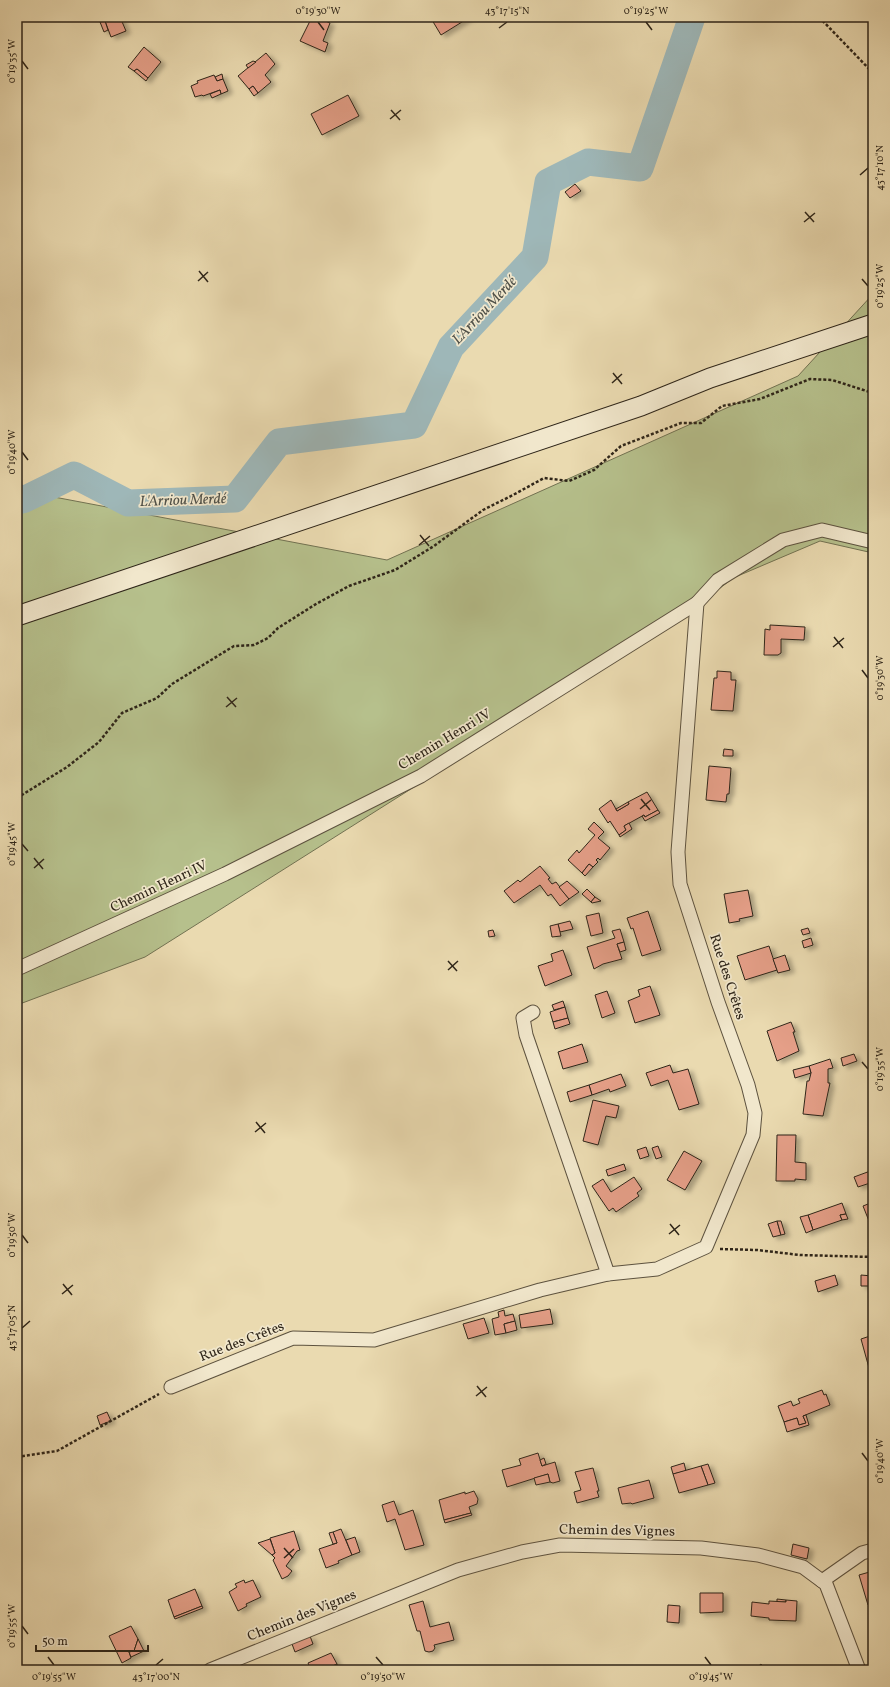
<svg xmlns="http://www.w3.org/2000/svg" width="890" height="1687" viewBox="0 0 890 1687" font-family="Vollkorn,serif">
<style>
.green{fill:#b6c08c;stroke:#727252}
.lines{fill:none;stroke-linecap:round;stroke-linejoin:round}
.river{stroke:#9eb7b8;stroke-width:27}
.building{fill:#e59f88;stroke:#2e2519;filter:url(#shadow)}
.street-casing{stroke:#5d523f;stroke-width:15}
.secondary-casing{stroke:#2e2519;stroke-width:21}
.path{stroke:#2e2519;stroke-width:2.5;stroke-dasharray:3 2;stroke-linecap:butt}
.street{stroke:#f1e7cc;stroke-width:13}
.secondary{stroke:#f1e7cc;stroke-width:19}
.ticks{fill:none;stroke:#2e2519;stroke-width:1.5}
.labels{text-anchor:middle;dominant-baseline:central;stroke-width:3.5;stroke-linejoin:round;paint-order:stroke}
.street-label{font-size:14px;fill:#2e2519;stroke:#f1e7cc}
.water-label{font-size:15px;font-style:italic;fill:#505149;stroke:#f1e7cc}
.neatline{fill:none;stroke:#2e2519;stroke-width:1.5}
.ticks-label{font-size:10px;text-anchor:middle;fill:#2e2519}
</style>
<defs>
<filter id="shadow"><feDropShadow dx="4.5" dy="2.5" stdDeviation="2" flood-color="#0004"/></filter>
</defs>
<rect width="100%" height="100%" fill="#eadab0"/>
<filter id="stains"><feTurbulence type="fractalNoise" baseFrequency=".005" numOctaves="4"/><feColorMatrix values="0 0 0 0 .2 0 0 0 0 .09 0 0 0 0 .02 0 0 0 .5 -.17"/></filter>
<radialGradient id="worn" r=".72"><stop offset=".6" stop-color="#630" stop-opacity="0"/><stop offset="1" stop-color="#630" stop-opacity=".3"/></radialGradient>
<polygon class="green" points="873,294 873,553 820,541 733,578 683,617 145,957 17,1005 17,490 387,560 798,376"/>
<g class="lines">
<polyline class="river" points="17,497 23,500 74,475 128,503 235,499 279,442 414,425 451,347 535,257 548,182 588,162 640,168 692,17"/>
</g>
<g class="building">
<polygon points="98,17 120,17 126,31 111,37 105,21 100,22"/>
<polygon points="312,17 316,17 330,23 323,41 328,43 325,52 300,41"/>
<polygon points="437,17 470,17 441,35 432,20"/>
<polygon points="105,21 108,30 104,32 100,22"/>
<polygon points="144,47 161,62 148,78 137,69 134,71 128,67"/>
<polygon points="266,53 275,64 265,75 271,82 258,93 253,86 249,89 238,76"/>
<polygon points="253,61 256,62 248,68 246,65"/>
<polygon points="137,69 148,78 146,81 134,71"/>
<polygon points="222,74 223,79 217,81 215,77"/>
<polygon points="214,75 217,81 223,79 228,91 221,94 220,90 203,96 202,95 195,97 191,86 198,83 197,81"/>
<polygon points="253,86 258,93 254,96 249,89"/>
<polygon points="220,90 221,94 212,98 210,94"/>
<polygon points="348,95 359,116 322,135 311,114"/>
<polygon points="575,184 581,191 570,198 565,192"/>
<polygon points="770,625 805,627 804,640 781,639 781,653 778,655 764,655 765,629 770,630"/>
<polygon points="717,671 731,672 731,680 736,680 733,711 711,710 714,678 717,678"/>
<polygon points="724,749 733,750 733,756 723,756"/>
<polygon points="709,766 731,768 729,794 727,794 726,802 706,800"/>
<polygon points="647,792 658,810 645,817 644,815 624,826 626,830 619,835 610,821 608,823 599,809 611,800 617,811 629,804 628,802"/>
<polygon points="628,802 629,804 617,811 616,809"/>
<polygon points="658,810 660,813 645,821 642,816 644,815 645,817"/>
<polygon points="594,822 604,832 598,838 610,848 600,860 598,858 596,860 598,862 593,867 589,864 582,873 568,860 577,850 579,853 595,835 588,829"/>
<polygon points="629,823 632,829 620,837 619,835 626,830 624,826"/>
<polygon points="589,864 593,867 585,876 582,873"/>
<polygon points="540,866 550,878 548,879 552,884 556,882 569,899 560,906 551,894 548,896 540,885 514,903 504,891 518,880 520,882"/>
<polygon points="567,881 579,892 569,899 559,887"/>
<polygon points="587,889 595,897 591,902 582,894"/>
<polygon points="748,890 753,916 739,919 740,921 729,923 724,894"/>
<polygon points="595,897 601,901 592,903 591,902"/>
<polygon points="648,911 661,950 642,956 633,928 631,929 627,918"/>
<polygon points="599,913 603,933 591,936 586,916"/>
<polygon points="570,921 573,929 560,932 558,924"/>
<polygon points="558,924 561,936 552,937 550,926"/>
<polygon points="808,928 810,933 803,935 801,930"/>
<polygon points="620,929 624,942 617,944 622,959 603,964 594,969 587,947 615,938 612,931"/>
<polygon points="493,930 495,936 489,937 488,931"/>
<polygon points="811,938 813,945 804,948 802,941"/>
<polygon points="624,942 626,950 620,952 617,944"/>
<polygon points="769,946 777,970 745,980 737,956"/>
<polygon points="563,950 572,975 545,986 538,966 553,961 551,954"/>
<polygon points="785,955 790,970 778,973 773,959"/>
<polygon points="650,986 660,1015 635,1023 628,1001 640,996 638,990"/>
<polygon points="607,991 615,1013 602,1018 595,995"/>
<polygon points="563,1001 565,1007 554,1010 552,1005"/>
<polygon points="565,1007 568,1018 553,1022 550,1012"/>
<polygon points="568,1018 570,1024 555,1029 553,1022"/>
<polygon points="791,1022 795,1032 793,1032 799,1051 777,1061 767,1031"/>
<polygon points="582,1044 588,1062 563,1069 558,1052"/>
<polygon points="854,1054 857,1061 843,1066 841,1058"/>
<polygon points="830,1059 833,1068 828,1069 828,1083 830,1083 823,1116 803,1114 807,1081 809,1081 811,1073 809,1066"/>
<polygon points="670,1065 673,1073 688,1069 699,1104 679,1110 668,1080 651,1086 646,1073"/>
<polygon points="809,1066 811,1073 795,1078 793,1070"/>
<polygon points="621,1074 626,1086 610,1092 609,1089 592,1095 589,1085"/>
<polygon points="589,1085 592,1095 570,1102 567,1092"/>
<polygon points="593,1100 619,1106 616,1118 606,1116 598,1145 583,1141"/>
<polygon points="777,1135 796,1135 795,1162 806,1163 806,1180 795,1179 795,1181 776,1181"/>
<polygon points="658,1146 662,1157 656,1159 652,1148"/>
<polygon points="646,1147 649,1156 640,1159 637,1150"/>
<polygon points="684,1151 702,1161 685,1190 667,1180"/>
<polygon points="624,1164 626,1170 608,1176 606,1170"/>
<polygon points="873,1170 873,1182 858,1187 854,1177"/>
<polygon points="634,1177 642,1189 637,1193 639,1196 616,1212 613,1208 609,1211 592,1186 603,1179 611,1192"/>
<polygon points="873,1202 873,1219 869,1221 863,1206"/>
<polygon points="842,1203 846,1214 840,1215 842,1220 813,1230 808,1215"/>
<polygon points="846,1214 848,1219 842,1220 840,1215"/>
<polygon points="808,1215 813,1230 806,1233 800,1217"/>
<polygon points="777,1221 781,1235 773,1237 768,1224"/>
<polygon points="777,1221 781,1221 785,1234 781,1235"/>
<polygon points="835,1275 838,1285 818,1292 815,1281"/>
<polygon points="861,1275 872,1276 871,1286 861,1286"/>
<polygon points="550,1309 553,1324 521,1328 519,1315"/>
<polygon points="504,1310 505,1316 513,1314 515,1321 504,1324 506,1333 495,1335 492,1319 499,1317 498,1312"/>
<polygon points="484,1318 489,1333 468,1339 463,1324"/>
<polygon points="515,1321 517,1330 506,1333 504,1324"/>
<polygon points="873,1335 873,1367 869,1368 861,1339"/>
<polygon points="822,1390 824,1395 826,1394 830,1405 803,1416 806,1423 799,1425 797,1418 784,1422 778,1406 791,1401 793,1406 800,1403 798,1399"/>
<polygon points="107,1412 111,1421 100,1425 97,1416"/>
<polygon points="806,1415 809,1425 787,1432 784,1422 797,1418 799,1425 806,1423 803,1416"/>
<polygon points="538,1453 542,1466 555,1462 560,1481 553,1483 550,1482 548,1474 507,1487 502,1470 521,1465 519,1459"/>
<polygon points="544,1458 546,1464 542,1466 540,1460"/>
<polygon points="684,1463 686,1471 673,1474 671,1467"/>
<polygon points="708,1464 715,1483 708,1485 701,1466"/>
<polygon points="701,1466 708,1485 679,1493 673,1474"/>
<polygon points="593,1468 599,1491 597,1491 599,1497 577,1503 574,1492 581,1490 575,1472"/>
<polygon points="548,1474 550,1482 536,1485 534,1478"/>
<polygon points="649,1480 654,1498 632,1504 631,1503 622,1504 618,1488"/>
<polygon points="474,1491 478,1499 477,1504 469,1507 471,1513 444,1520 439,1500 465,1492 465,1494"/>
<polygon points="394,1501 399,1515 413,1510 424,1545 405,1550 395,1519 387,1522 382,1505"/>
<polygon points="471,1513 472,1515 445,1523 444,1520"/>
<polygon points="341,1529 352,1555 338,1561 339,1563 326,1568 319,1549 337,1543 333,1532"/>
<polygon points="294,1531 300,1550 297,1551 286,1566 292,1571 288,1576 282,1579 273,1560 275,1558 272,1555 275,1553 270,1538"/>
<polygon points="333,1532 337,1543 333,1544 329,1533"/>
<polygon points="355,1537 360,1552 352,1555 346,1540"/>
<polygon points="270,1539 275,1553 272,1555 258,1543"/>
<polygon points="793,1544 809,1548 807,1559 791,1555"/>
<polygon points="873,1571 873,1604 868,1605 859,1575"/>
<polygon points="244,1580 245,1583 253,1580 261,1597 246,1604 247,1606 238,1611 229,1592 237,1587 235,1584"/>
<polygon points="195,1589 202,1606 174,1617 168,1600"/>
<polygon points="700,1593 723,1593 723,1612 700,1613"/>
<polygon points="777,1599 786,1600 786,1602 777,1602"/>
<polygon points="786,1600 797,1601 796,1621 769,1620 769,1618 751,1616 752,1602 769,1604 769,1601 786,1602"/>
<polygon points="423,1601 430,1627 449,1622 454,1640 434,1645 435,1648 433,1651 429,1652 425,1651 420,1631 417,1631 409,1605"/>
<polygon points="668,1605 680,1606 679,1623 667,1622"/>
<polygon points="202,1606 203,1608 175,1619 174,1617"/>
<polygon points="873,1622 873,1636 869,1623"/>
<polygon points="131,1626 138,1639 134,1651 129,1652 131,1658 122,1663 109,1636"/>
<polygon points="310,1636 313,1644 295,1652 292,1644"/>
<polygon points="138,1639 144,1651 131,1657 129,1652 134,1651"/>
<polygon points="331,1653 337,1664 325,1670 311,1670 308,1663"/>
<polygon points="337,1664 339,1670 325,1670"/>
<polygon points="761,1664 766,1670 754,1670"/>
<polygon points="832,1666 834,1670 821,1670"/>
</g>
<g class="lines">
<g class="street-casing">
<g id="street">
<polyline points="17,969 225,874 421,776 697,603 718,580 783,540 822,530 873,542"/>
<polyline points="533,1012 523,1018 526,1035 608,1274"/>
<polyline points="171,1387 293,1338 374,1340 540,1290 608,1274 657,1269 706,1247 753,1135 755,1113 748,1085 718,1002 680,884 678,852 697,603"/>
<polyline points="822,1581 862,1553 873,1550"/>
<polyline points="210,1670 458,1570 522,1552 560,1545 701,1548 758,1555 803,1567 826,1584 859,1670"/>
</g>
</g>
<g class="secondary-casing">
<polyline id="secondary" points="17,616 641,406 710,378 873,324"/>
</g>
<g class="path">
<polyline points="819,17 873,73"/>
<polyline points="17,798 67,767 99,742 122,713 157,698 172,684 234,646 254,645 268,638 278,628 316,604 349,586 395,570 434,546 483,510 513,495 544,478 569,481 594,470 621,446 681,423 701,423 722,406 760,399 810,379 832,380 873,393"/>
<polyline points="720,1249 757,1250 800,1255 873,1257"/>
<polyline points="17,1457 57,1451 159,1394"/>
</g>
<use href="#street" class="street"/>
<use href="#secondary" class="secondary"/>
</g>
<path class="ticks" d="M318,22L324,30M646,22L652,30M499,28L507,22M22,61L28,69M391,110L400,120M390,119L401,110M860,175L868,168M805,212L814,222M804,222L815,213M199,271L208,282M862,279L868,286M198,281L208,272M613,373L622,384M612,383L622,374M22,452L28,460M420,535L429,546M419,545L430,536M834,637L843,648M833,647L844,638M862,670L868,678M227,697L236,707M226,707L237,698M641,799L650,810M640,809L651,800M22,844L28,851M34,858L43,869M34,868L44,859M448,961L457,971M448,970L458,961M862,1062L868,1069M256,1122L265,1133M255,1132L266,1123M670,1224L679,1235M669,1234L680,1225M22,1235L28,1243M63,1284L72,1295M62,1294L73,1285M22,1328L30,1321M477,1386L486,1397M476,1396L487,1387M862,1453L868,1461M284,1548L293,1558M284,1558L294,1549M22,1626L28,1634M48,1657L54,1665M376,1657L383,1665M705,1657L711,1665M156,1665L163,1659"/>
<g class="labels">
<g class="street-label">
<text transform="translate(445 740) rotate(-31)">Chemin Henri IV</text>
<text transform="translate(159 887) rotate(-25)">Chemin Henri IV</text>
<text transform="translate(727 977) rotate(72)">Rue des Crêtes</text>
<text transform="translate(242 1342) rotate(-21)">Rue des Crêtes</text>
<text transform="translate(617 1531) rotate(1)">Chemin des Vignes</text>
<text transform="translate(302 1616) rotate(-22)">Chemin des Vignes</text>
</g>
<g class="water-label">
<text transform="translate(485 311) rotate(-47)">L'Arriou Merdé</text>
<text transform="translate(183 501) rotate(-2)">L'Arriou Merdé</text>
</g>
</g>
<rect width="890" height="1687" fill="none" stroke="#eadab0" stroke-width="44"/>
<path d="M36 1645v6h112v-6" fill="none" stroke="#2e2519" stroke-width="2"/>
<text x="42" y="1645" font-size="12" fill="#2e2519" stroke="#f1e7cc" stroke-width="3" paint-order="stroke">50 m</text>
<rect x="22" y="22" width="846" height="1643" class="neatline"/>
<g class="ticks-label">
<text x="318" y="14">0°19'30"W</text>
<text x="507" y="14">43°17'15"N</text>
<text x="646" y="14">0°19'25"W</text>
<text transform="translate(11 61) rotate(-90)" y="4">0°19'35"W</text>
<text transform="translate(879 168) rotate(-90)" y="4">43°17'10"N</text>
<text transform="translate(879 286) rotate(-90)" y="4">0°19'25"W</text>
<text transform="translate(11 452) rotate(-90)" y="4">0°19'40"W</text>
<text transform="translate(879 678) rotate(-90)" y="4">0°19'30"W</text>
<text transform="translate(11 844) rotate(-90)" y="4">0°19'45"W</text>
<text transform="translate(879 1069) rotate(-90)" y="4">0°19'35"W</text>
<text transform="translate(11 1235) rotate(-90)" y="4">0°19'50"W</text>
<text transform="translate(11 1328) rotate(-90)" y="4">43°17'05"N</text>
<text transform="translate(879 1461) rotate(-90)" y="4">0°19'40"W</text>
<text transform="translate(11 1626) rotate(-90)" y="4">0°19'55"W</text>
<text x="54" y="1680">0°19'55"W</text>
<text x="156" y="1680">43°17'00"N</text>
<text x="383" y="1680">0°19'50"W</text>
<text x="711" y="1680">0°19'45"W</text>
</g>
<rect width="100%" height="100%" filter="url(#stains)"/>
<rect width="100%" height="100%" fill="url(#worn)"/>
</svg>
